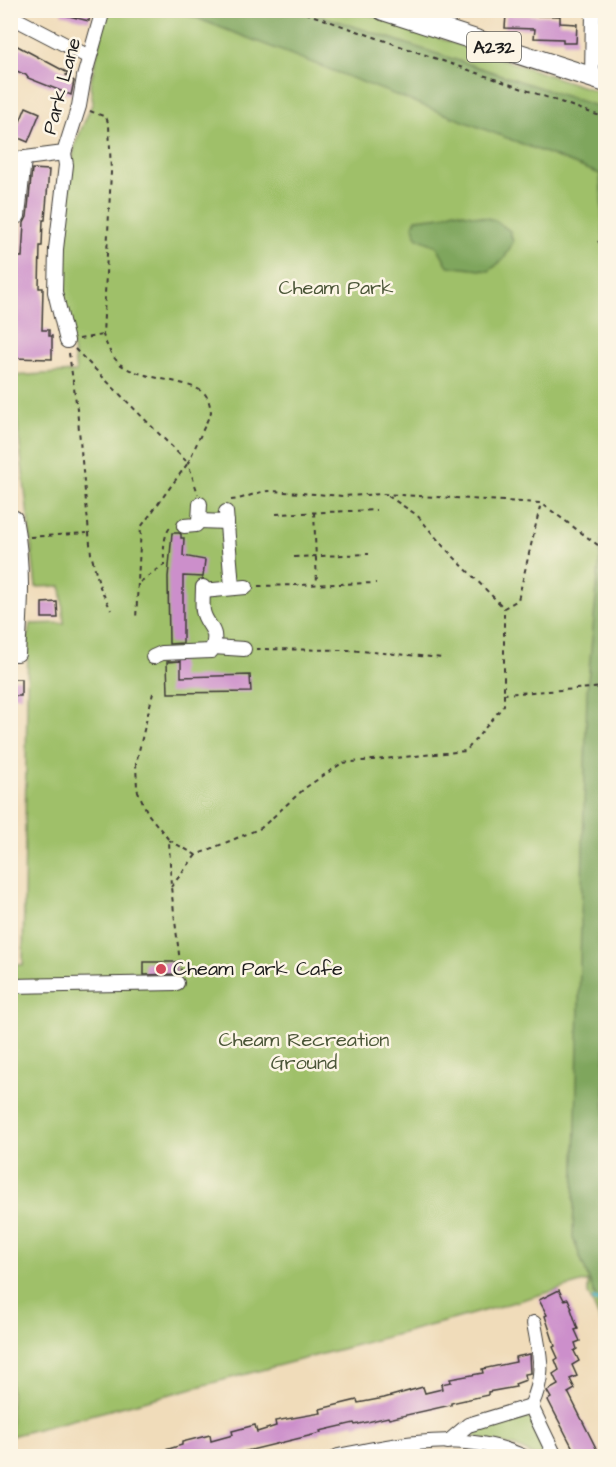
<svg xmlns="http://www.w3.org/2000/svg" width="616" height="1467" viewBox="0 0 616 1467" font-family="'Architects Daughter',sans-serif">
<style>
.green{fill:#9fc069;stroke:#5e6e42;stroke-width:1.5}
.forest{fill:#7fa65d;stroke:#4e613c;stroke-width:1.5}
.lines{fill:none;stroke-linecap:round;stroke-linejoin:round}
.stream{stroke:#48b0c7;stroke-width:4}
.building{fill:#cc8fcb}
.minor-casing{stroke:#3c3934;stroke-width:16}
.highway-casing{stroke:#3c3934;stroke-width:22}
.path{stroke:#3c3934;stroke-width:2;stroke-dasharray:4.5 4.5;stroke-linecap:butt}
.minor{stroke:#fff;stroke-width:14}
.highway{stroke:#fff;stroke-width:20}
.poi-dot{fill:#d1495b;stroke:#fcf5e5;stroke-width:2}
.labels{text-anchor:middle;dominant-baseline:central;stroke-width:5;stroke-linejoin:round;paint-order:stroke}
.shield{fill:#fcf5e5;stroke:#5f5d58;stroke-width:1.5}
.shield-label{font-size:18px;font-weight:bold;fill:#1c1c1c}
.street-label{font-size:20px;fill:#1c1c1c;stroke:#fcf5e5}
.park-label{font-size:20px;fill:#4a5537;stroke:#fcf5e5}
.poi-label{font-size:20px;fill:#1c1c1c;stroke:#fcf5e5;text-anchor:start}
</style>
<rect width="100%" height="100%" fill="#fcf5e5"/>
<filter id="ink" filterUnits="userSpaceOnUse"><feTurbulence type="fractalNoise" baseFrequency=".0167" numOctaves="2"/><feDisplacementMap in="SourceGraphic" scale="12" xChannelSelector="R" yChannelSelector="G"/><feConvolveMatrix kernelMatrix="1 2 1 2 8 2 1 2 1" color-interpolation-filters="sRGB"/></filter>
<filter id="wash" filterUnits="userSpaceOnUse"><feTurbulence type="fractalNoise" baseFrequency=".008" numOctaves="4" result="noise"/><feDisplacementMap in="SourceGraphic" scale="24" xChannelSelector="R" yChannelSelector="G"/><feGaussianBlur stdDeviation="1.35" result="paint"/><feColorMatrix in="noise" values="0 0 0 0 0 0 0 0 0 0 0 0 0 0 0 0 0 1.4 0 .05"/><feComposite in="paint" operator="in"/></filter>
<g filter="url(#wash)">
<rect width="100%" height="100%" fill="#f0dcba"/>
<g class="green">
<polygon points="109,11 359,11 605,94 605,1332 588,1293 588,1281 455,1319 11,1436 10,964 23,965 28,635 30,624 64,623 61,586 36,587 12,376 76,372 73,349 61,305 58,258 75,144 93,102 90,85 103,25"/>
<polygon points="522,1414 531,1420 550,1456 535,1456 516,1447 476,1438 473,1435 474,1428"/>
</g>
<g class="forest">
<polygon points="178,11 307,11 605,109 605,260 600,174"/>
<polygon points="454,211 495,220 510,231 513,242 504,259 489,271 448,266 437,246 417,238 413,226 416,219 442,216"/>
<polygon points="605,503 605,1322 573,1238 587,691"/>
</g>
<g class="lines">
<g class="stream">
<polyline points="594,1300 606,1302"/>
<polyline points="605,1344 606,1344"/>
</g>
</g>
<g id="blocks">
<g class="building">
<polygon points="62,10 91,10 89,21 61,14"/>
<polygon points="506,15 560,16 560,23 577,24 576,43 563,43 563,39 534,38 535,29 505,28"/>
<polygon points="10,42 68,73 66,75 74,81 71,95 28,78 26,75 10,68"/>
<polygon points="26,107 40,113 28,142 14,136"/>
<polygon points="32,169 49,170 45,220 43,220 42,246 40,246 39,288 43,288 42,330 49,330 49,336 52,336 52,359 10,358 10,257 22,257 24,223 27,217"/>
<polygon points="172,533 179,533 181,534 181,538 184,538 183,556 205,560 203,577 183,576 183,643 169,644 168,577"/>
<polygon points="57,602 58,618 42,618 42,603"/>
<polygon points="181,661 181,677 250,675 251,692 168,693 167,662"/>
<rect x="11" y="679" width="10" height="17"/>
<polygon points="144,962 177,962 177,974 144,975"/>
<polygon points="559,1290 564,1300 568,1299 572,1308 571,1309 578,1329 575,1330 580,1341 575,1343 577,1349 574,1351 579,1361 572,1365 577,1376 570,1379 575,1389 568,1393 569,1394 600,1456 577,1456 548,1400 551,1398 547,1391 558,1385 553,1374 559,1370 555,1360 558,1358 553,1347 555,1346 545,1316 547,1315 539,1300"/>
<polygon points="530,1354 531,1373 525,1374 526,1380 515,1384 516,1387 488,1392 488,1395 451,1403 451,1405 389,1419 388,1417 355,1425 354,1423 320,1431 321,1433 226,1456 153,1456 152,1454 182,1445 182,1442 210,1435 211,1441 233,1435 232,1431 255,1425 257,1432 276,1426 275,1421 321,1413 320,1409 357,1400 358,1403 384,1398 423,1387 425,1393 442,1389 441,1384 451,1382 450,1379 483,1373 482,1369 516,1362 515,1357"/>
</g>
</g>
</g>
<g filter="url(#ink)">
<use href="#blocks" fill-opacity="0" stroke="#3c3934" stroke-width="1.5"/>
<g class="lines">
<g class="minor-casing">
<g id="minor">
<polyline points="10,16 89,57"/>
<polyline points="592,78 593,10"/>
<polyline points="64,153 66,165 56,249 55,292 67,341"/>
<polyline points="10,160 64,153 79,106 84,77 103,10"/>
<polyline points="18,216 24,159"/>
<polyline points="226,512 232,587"/>
<polyline points="199,521 227,522"/>
<polyline points="184,526 196,525 199,521 200,504"/>
<polyline points="203,591 246,587"/>
<polyline points="213,647 244,649"/>
<path d="M10,654H18C21,608 24,563 15,518"/>
<path d="M153,657L162,653L211,651C221,629 206,627 203,611C202,604 203,595 203,587"/>
<polyline points="10,986 177,983"/>
<path d="M531,1406C546,1374 540,1357 534,1323"/>
<polyline points="448,1442 468,1425 531,1406 555,1456"/>
<path d="M338,1456C398,1444 464,1430 522,1456"/>
</g>
</g>
<g class="highway-casing">
<polyline id="highway" points="383,10 606,82"/>
</g>
<g class="path">
<polyline points="297,10 606,118"/>
<path d="M90,111L106,117L109,125L111,172L103,335C107,346 111,356 120,364C140,380 190,379 205,394C209,399 210,406 211,412L188,463L198,494"/>
<polyline points="598,241 606,251"/>
<polyline points="79,339 103,335"/>
<polyline points="75,349 188,463 141,527 136,619"/>
<polyline points="69,353 77,409 91,554 100,587 111,610"/>
<polyline points="388,496 417,515 443,546 504,608"/>
<path d="M231,500C245,499 257,491 271,491L344,496L382,494L541,503L606,551"/>
<polyline points="314,512 317,584"/>
<polyline points="276,514 376,510"/>
<polyline points="30,537 87,533"/>
<polyline points="294,557 369,554"/>
<path d="M140,582L164,565C164,551 162,536 172,525"/>
<polyline points="258,586 376,583"/>
<polyline points="256,649 348,650 444,658"/>
<polyline points="153,693 136,763 137,789 148,814 169,840 171,887 181,971"/>
<polyline points="503,694 606,687"/>
<polyline points="169,840 196,855 261,828 305,788 342,763 466,751 504,705 504,608 518,600 541,503"/>
<polyline points="171,887 196,855"/>
<polyline points="606,1232 606,1233"/>
<polyline points="10,1365 16,1389 10,1392"/>
</g>
<use href="#minor" class="minor"/>
<use href="#highway" class="highway"/>
</g>
</g>
<circle class="poi-dot" cx="161" cy="969" r="6"/>
<g class="labels">
<rect class="shield" x="467" y="32" width="54" height="30" rx="4.5"/>
<g class="shield-label">
<text x="494" y="47">A232</text>
</g>
<g class="street-label">
<text transform="translate(62 86) rotate(-75)">Park Lane</text>
</g>
<g class="park-label">
<text x="336" y="288">Cheam Park</text>
<text x="304" y="1040">Cheam Recreation<tspan x="304" dy="23">Ground</tspan></text>
</g>
<g class="poi-label">
<text x="173" y="969">Cheam Park Cafe</text>
</g>
</g>
<rect width="616" height="1467" fill="none" stroke="#fcf5e5" stroke-width="36"/>
</svg>
